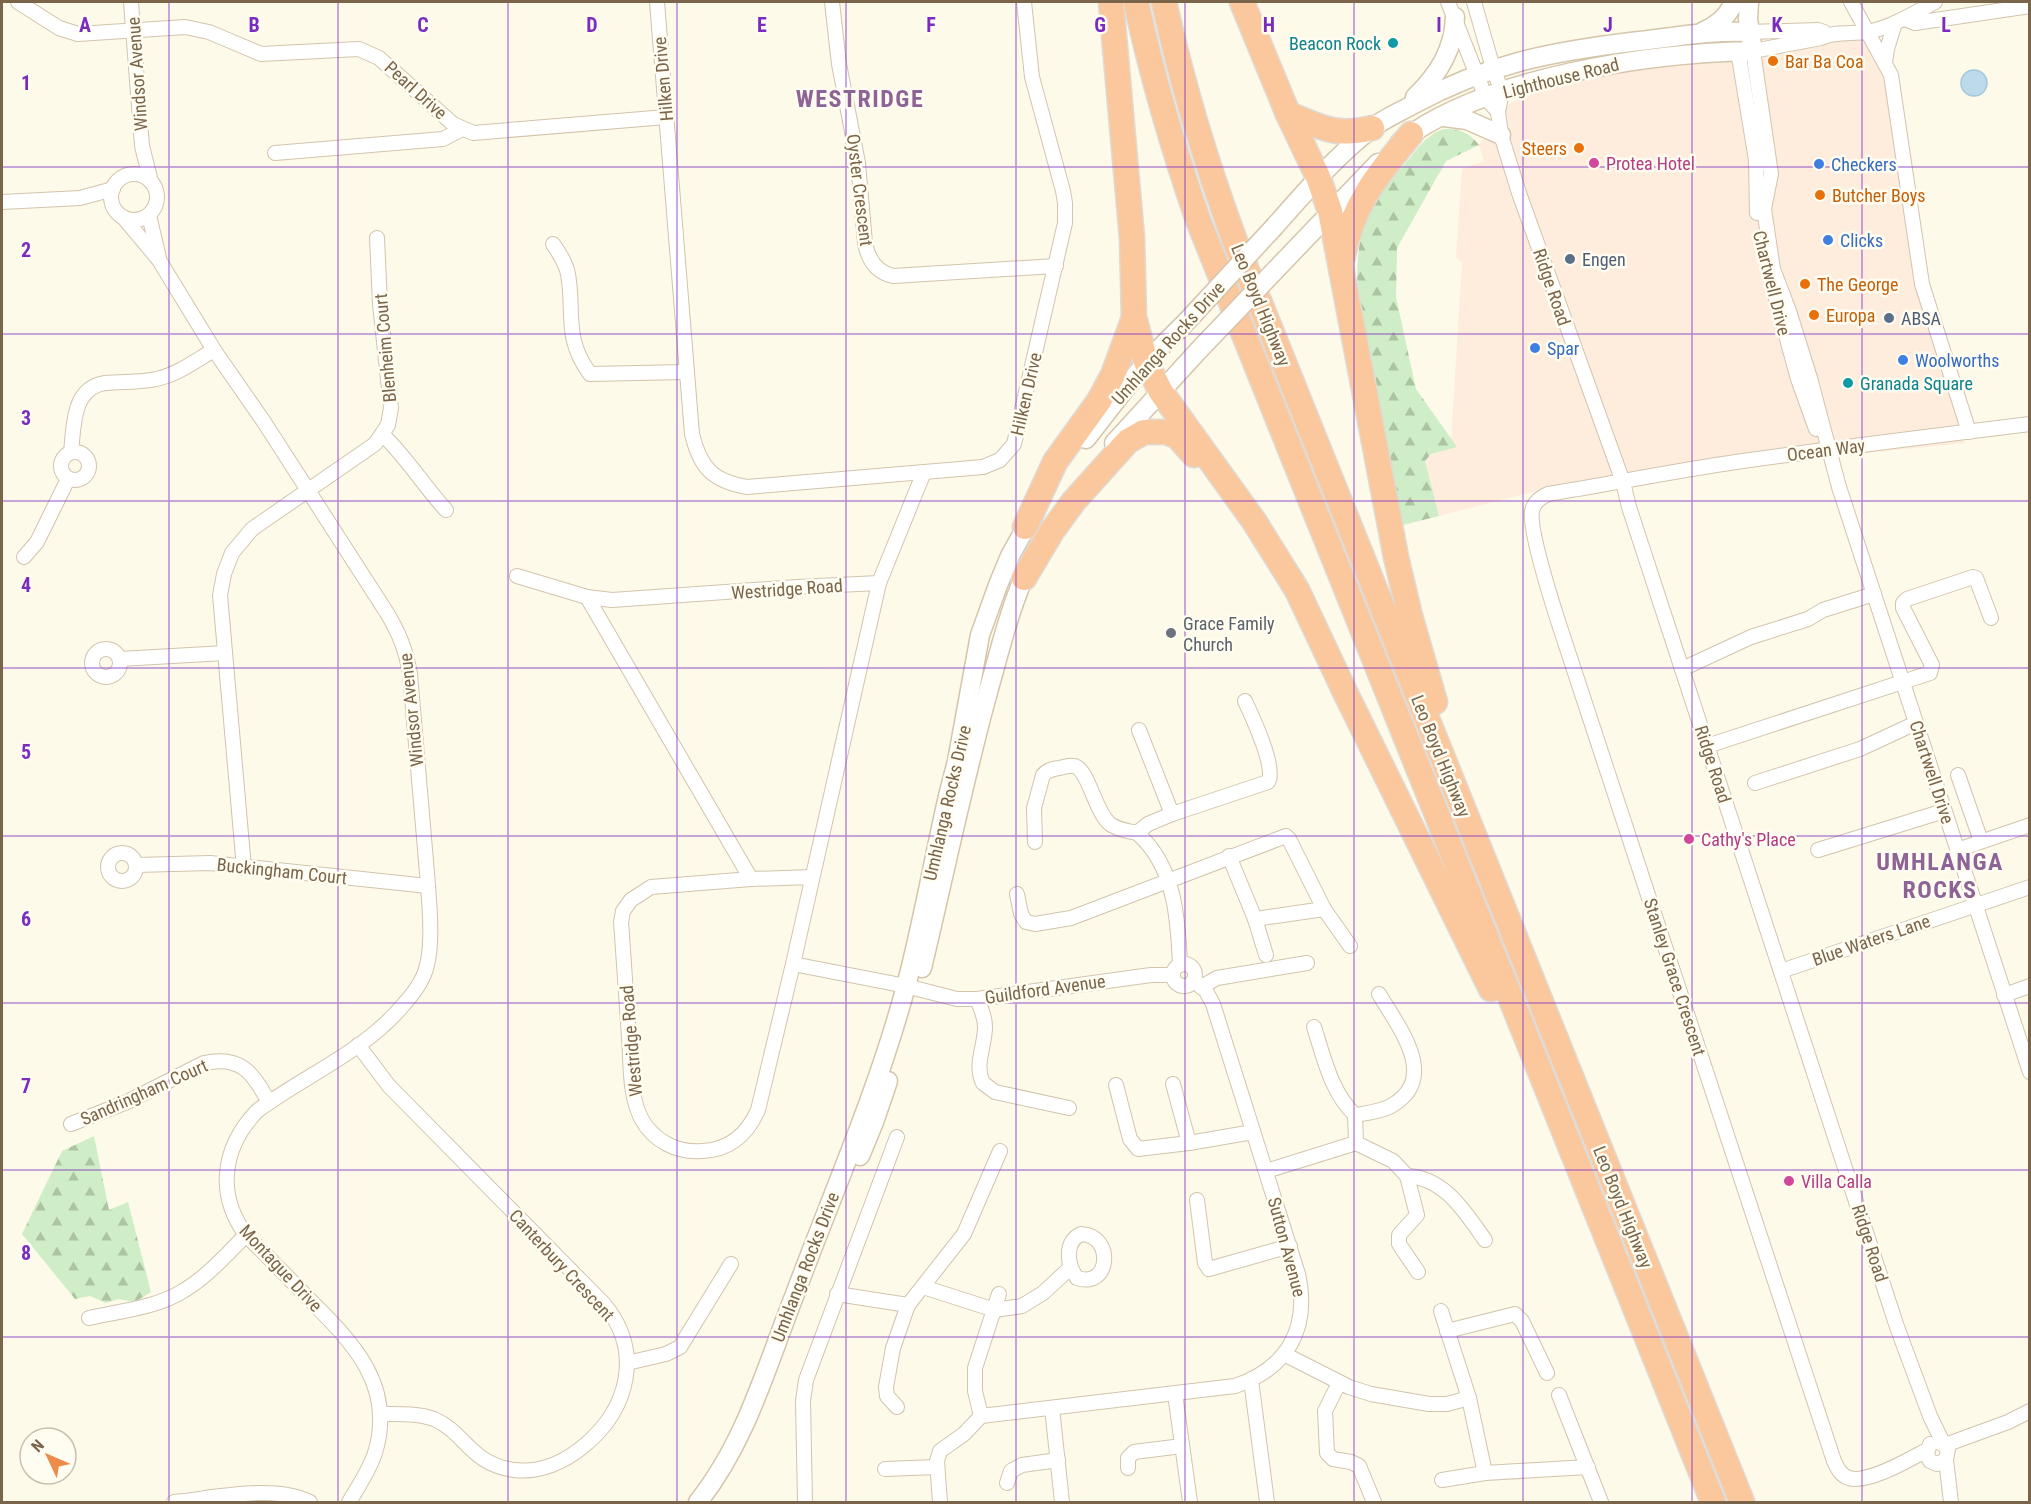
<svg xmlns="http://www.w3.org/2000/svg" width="2031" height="1504" viewBox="0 0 2031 1504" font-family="'Roboto Condensed',sans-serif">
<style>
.commercial{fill:#feeddd}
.forest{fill:url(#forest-firs)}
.water{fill:#bcdae9;stroke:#a1c8dc;stroke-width:1.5}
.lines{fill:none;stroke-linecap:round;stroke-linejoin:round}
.street-casing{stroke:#d2c4ad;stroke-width:16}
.secondary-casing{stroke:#d5c5ab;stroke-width:21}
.highway-casing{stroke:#dfdad4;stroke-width:27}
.street{stroke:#fff;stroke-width:14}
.secondary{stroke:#fff;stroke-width:18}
.highway{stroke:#fbc79d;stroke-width:24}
.secondary-bridge-casing{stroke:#d5c5ab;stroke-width:21;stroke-linecap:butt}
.secondary-bridge{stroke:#fff;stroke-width:18}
.grid{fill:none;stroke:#7b2cbf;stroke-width:1.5;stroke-opacity:0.55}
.culture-dot{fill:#0f9aa8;stroke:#fffcf1;stroke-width:2}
.food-dot{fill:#e8710a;stroke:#fffcf1;stroke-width:2}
.hotel-dot{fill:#d1479c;stroke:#fffcf1;stroke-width:2}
.shop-dot{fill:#3f7fe0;stroke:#fffcf1;stroke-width:2}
.service-dot{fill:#5c6f8a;stroke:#fffcf1;stroke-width:2}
.worship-dot{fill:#6b7280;stroke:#fffcf1;stroke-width:2}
.labels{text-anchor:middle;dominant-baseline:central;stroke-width:5;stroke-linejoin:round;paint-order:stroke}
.culture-label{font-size:18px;fill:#0d838f;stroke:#fffcf1;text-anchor:end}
.food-label{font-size:18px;fill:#c56008;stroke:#fffcf1;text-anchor:start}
.street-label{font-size:18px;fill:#7b654a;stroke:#fffcf1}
.hotel-label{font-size:18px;fill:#b23c85;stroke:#fffcf1;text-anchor:start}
.shop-label{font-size:18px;fill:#366cbe;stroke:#fffcf1;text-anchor:start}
.service-label{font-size:18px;fill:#4e5e75;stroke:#fffcf1;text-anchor:start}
.worship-label{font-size:18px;fill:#5b616d;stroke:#fffcf1;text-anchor:start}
.district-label{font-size:24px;font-weight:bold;letter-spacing:1.5px;fill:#8e6396;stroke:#fffcf1}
.grid-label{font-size:20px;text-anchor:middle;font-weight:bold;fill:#7b2cbf;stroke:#fffcf1;stroke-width:5;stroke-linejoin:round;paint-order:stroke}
</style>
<defs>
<pattern id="forest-firs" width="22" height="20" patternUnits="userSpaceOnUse" patternTransform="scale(1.5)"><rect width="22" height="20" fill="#cfedc6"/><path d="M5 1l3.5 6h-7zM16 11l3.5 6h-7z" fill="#adc4a3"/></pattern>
</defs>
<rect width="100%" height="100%" fill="#fefae9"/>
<polygon class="commercial" points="1861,39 1875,56 1886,77 1913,277 1965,443 1593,481 1549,488 1439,516 1425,461 1431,454 1457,447 1451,441 1462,262 1456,257 1462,169 1484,161 1479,145 1510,103 1563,79"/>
<g class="forest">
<path d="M1444,129C1459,128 1470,133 1479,145L1446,161L1397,248L1396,297L1416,389L1457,447L1431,454L1425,461L1439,516L1403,525L1360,313C1354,268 1356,223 1384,185C1390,178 1398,172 1404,165C1416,151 1425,135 1444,129Z"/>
<polygon points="94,1136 109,1210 128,1202 151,1292 135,1302 118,1299 106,1303 90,1296 75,1299 22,1234 62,1151"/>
</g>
<circle class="water" cx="1974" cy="83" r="13"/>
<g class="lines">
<g class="street-casing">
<g id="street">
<polyline points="18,2 59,28 78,34 185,27 209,32 261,54 359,49 379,58 453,124 473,133 666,117"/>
<polyline points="131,2 142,146 151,182"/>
<path d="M657,2L692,434C700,467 712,481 747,487L983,467L1000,460L1014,444L1065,223V203L1063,191L1032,77L1024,2"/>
<path d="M832,2L839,64L858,163L865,243C868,259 876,272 893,276L1056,266"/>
<polyline points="1448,2 1486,98 1498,112 1502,92 1493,68 1474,2"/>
<polyline points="1851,2 1891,75 1922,284 1969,432"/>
<path d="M1935,2C1914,13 1891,28 1867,32C1851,34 1835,31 1821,38L1753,51L1771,174L1764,209L1773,269L1789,311L1810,378L1839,487L2030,1072"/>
<polyline points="1905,19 1915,23 2030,6"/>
<polyline points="1749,32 1818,30 1824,32"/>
<polyline points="1738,51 1756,160 1757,213"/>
<polyline points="1885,63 1887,49 1895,23"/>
<polyline points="1498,112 1501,135 1519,193 1623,482 1629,507 1897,1327 1930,1416 1943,1443"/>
<polyline points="275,153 443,139 462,129"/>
<circle cx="134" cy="197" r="23"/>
<polyline points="2,202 80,198 113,189"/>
<polyline points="149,215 159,258"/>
<path d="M123,217L159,260L214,350L264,422L387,613C399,633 406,650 410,674C415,736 421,798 426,861C428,889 434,939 427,965C424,980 414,993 404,1004C367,1050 304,1076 257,1111C222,1148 216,1194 246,1235C267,1256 288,1277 308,1298C352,1342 396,1385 375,1453C369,1471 358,1487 349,1502"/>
<path d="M553,244C559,253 566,263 568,274C575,314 563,337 590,374L686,372"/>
<polyline points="1775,295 1798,379 1816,429"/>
<path d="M383,435C407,458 424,486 446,510"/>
<circle cx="75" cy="466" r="14"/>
<path d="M71,452C74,426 72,388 105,383C122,381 139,383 156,379C177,375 195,361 214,350"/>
<polyline points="24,557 37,542 68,479"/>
<polyline points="517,576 587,597 612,600 797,587 879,583"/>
<polyline points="587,597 751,879"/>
<circle cx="106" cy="663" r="14"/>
<polyline points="120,659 225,653"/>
<polyline points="1682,669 1751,637 1808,619 1823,610 1874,594"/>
<polyline points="1139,730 1172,814"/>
<polyline points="1707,746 1930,673 1932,665 1903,608 1903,603 1907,599 1973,577 1976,578 1991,618"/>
<polyline points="1958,775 1981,841"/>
<polyline points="1755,783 1860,749 1916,723"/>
<path d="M1137,833C1175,866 1178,918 1180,965"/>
<path d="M1035,842L1034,808L1043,775C1047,770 1052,769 1059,768C1065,767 1072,764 1077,767C1090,776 1095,811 1110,824C1118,830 1128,831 1137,833L1148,824L1172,814L1268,782C1277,769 1252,716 1245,701"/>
<polyline points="1818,850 1944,811"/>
<polyline points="1957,850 2030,825"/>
<circle cx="122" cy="867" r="14"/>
<polyline points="1229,856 1255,919 1266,955"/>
<polyline points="136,865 210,863 428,886"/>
<polyline points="244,868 220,595 224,574 232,553 252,529 375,444 388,425 391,408 380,304 377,238"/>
<path d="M812,877L751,879L651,887L631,900L623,911L621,922C624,960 626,998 629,1037C631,1063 629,1094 641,1118C653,1141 677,1153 702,1151C729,1150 747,1135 758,1110L793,964L879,583L924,472"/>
<polyline points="1017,894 1021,914 1026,922 1035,924 1071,918 1286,836 1289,839 1324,909 1350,946"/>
<polyline points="1255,919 1324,909"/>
<polyline points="793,964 906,986 957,999 977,999 1151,975 1173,975"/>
<circle cx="1184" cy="975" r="11"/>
<polyline points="1781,971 2030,887"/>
<polyline points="1201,987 1217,978 1307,963"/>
<polyline points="2004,995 2030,986"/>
<path d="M977,999C981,1008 985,1017 985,1027C985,1046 974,1065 983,1083L995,1092L1069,1108"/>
<path d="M1314,1027C1324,1058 1331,1092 1355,1115L1356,1143"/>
<path d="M358,1045L389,1086L604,1304C643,1351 629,1408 585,1445C565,1462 540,1473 514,1470C470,1464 466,1433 434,1419C418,1413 397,1414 380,1414"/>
<polyline points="1173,1084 1189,1143"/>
<polyline points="1116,1085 1130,1139 1138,1149 1189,1143 1253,1132"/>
<path d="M1355,1115C1366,1113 1380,1112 1391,1106C1440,1078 1399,1028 1379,994"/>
<path d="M71,1124L127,1102L204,1063C242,1055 252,1073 269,1102"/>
<polyline points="1266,1171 1356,1143 1393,1161 1407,1176 1417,1215 1399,1235 1399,1244 1418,1272"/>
<path d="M1407,1176C1445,1178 1465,1212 1485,1240"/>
<polyline points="1197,1200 1205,1263 1209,1269 1290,1246"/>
<path d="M1081,1234C1114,1235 1111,1289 1077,1278C1067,1265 1064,1242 1081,1234Z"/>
<polyline points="923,1287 995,1310 1015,1307 1022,1306 1043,1293 1070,1268"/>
<polyline points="837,1294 908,1305"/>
<polyline points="1441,1311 1469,1398 1485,1473"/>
<path d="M89,1318C120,1311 156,1308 183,1291C207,1277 227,1254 246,1235"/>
<polyline points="1447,1331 1515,1314 1522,1321 1547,1373"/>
<polyline points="1284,1354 1349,1387 1371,1394 1429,1404 1447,1404 1469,1398"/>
<polyline points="627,1363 666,1354 680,1347 731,1264"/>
<polyline points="1251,1380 1267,1502"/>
<polyline points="1339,1383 1325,1411 1327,1453 1333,1459 1351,1462 1359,1466 1374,1502"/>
<polyline points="1175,1394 1190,1502"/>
<polyline points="1559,1395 1601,1502"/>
<polyline points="897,1407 887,1396 886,1387 893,1348 908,1305 964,1234 1000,1151"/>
<polyline points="1052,1408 1062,1502"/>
<path d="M981,1416L1235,1386C1288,1368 1310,1328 1298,1274L1213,1004L1206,991L1194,980"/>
<polyline points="981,1416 975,1391 975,1368 999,1294"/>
<polyline points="1938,1442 1945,1445 1948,1449 1946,1460 1951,1502"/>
<polyline points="1930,1444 1927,1454 1930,1461 1937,1464 1946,1460"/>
<polyline points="1945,1445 2008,1422 2030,1411"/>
<path d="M1927,1450C1910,1459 1868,1484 1849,1478C1841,1476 1837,1468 1834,1461L1558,621C1551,599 1529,530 1532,511C1534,502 1540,498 1548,494C1611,484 1673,471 1736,462C1834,448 1932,436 2030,424"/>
<polyline points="1128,1468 1128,1458 1134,1452 1182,1446"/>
<polyline points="885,1469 937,1467"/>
<polyline points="1442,1480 1485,1473 1588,1467"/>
<polyline points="1007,1483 1011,1471 1022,1465 1058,1460"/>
<path d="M174,1502C215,1498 273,1484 310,1502"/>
<polyline points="805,1502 803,1401 806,1380 897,1137"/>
<polyline points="940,1502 937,1461 940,1451 964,1434 981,1416"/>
</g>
</g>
<g class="secondary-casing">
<g id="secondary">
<path d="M1702,32C1717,26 1728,16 1734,2"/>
<path d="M1415,97C1438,75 1454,50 1455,17"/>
<polyline points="1444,117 1467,120 1501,135"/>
<path d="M1400,142C1484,77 1648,53 1753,51L1748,19L1749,2"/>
<path d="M1275,226C1305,192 1335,157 1371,129C1383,119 1400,112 1414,104C1488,64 1549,52 1631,42C1670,38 1710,30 1749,32"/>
<polyline points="1286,259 1378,163"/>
<polyline points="1086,439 1146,362 1188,320"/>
<polyline points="1114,443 1198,351"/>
<path d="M922,968C944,876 963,783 988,692C1000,650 1010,606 1029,566"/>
<polyline points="860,1156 874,1122 888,1081"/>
<path d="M698,1502C746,1442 767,1365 795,1294C833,1192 878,1091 906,986C923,922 934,856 949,792L957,761L980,635L998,585L1010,556L1031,518"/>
</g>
</g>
<g class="highway-casing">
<g id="highway">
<polyline points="1111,2 1132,238 1134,317 1146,362 1161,392 1254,521 1297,590 1345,692 1491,989"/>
<path d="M1136,2C1152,76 1173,148 1198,220L1713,1502"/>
<path d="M1164,2C1182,83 1206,163 1235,241L1742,1502"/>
<polyline points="1242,2 1288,114 1318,177 1330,211 1396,557 1410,616 1435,702"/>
<path d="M1288,114C1321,127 1335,137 1372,128"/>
<path d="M1343,256C1352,204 1379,173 1411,134"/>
<polyline points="1025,527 1055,462 1099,401 1113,375 1134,318"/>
<polyline points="1024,578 1052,531 1074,501 1128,441 1144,432 1166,432 1177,436 1194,455"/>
</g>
</g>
<use href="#street" class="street"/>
<use href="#secondary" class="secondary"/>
<use href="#highway" class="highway"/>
<g class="secondary-bridge-casing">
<g id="secondary-bridge">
<polyline points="1188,320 1275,226"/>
<polyline points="1198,351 1286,259"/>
</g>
</g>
<use href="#secondary-bridge" class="secondary-bridge"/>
</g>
<path class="grid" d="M169,2V1502M338,2V1502M508,2V1502M677,2V1502M846,2V1502M1016,2V1502M1185,2V1502M1354,2V1502M1523,2V1502M1692,2V1502M1862,2V1502M2,167H2030M2,334H2030M2,501H2030M2,668H2030M2,836H2030M2,1003H2030M2,1170H2030M2,1337H2030"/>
<g class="culture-dot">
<circle cx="1393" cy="43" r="6"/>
<circle cx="1848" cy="383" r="6"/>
</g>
<g class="food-dot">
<circle cx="1773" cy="61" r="6"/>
<circle cx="1579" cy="148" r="6"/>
<circle cx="1820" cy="195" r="6"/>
<circle cx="1805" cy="284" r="6"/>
<circle cx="1814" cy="315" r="6"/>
</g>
<g class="hotel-dot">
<circle cx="1594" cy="163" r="6"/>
<circle cx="1689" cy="839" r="6"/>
<circle cx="1789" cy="1181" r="6"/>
</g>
<g class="shop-dot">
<circle cx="1819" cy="164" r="6"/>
<circle cx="1828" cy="240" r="6"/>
<circle cx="1535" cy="348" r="6"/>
<circle cx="1903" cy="360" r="6"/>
</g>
<g class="service-dot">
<circle cx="1570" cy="259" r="6"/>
<circle cx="1889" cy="318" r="6"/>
</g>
<circle class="worship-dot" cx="1171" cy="633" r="6"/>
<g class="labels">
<g class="culture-label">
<text x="1381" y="43">Beacon Rock</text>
<text x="1860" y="383" text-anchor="start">Granada Square</text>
</g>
<g class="food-label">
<text x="1785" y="61">Bar Ba Coa</text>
<text x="1567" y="148" text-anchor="end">Steers</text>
<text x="1832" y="195">Butcher Boys</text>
<text x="1817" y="284">The George</text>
<text x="1826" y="315">Europa</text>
</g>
<g class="street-label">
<text transform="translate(137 74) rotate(-94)">Windsor Avenue</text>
<text transform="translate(1561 78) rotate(-14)">Lighthouse Road</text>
<text transform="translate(663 79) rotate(-95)">Hilken Drive</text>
<text transform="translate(416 90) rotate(42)">Pearl Drive</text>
<text transform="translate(860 190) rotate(83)">Oyster Crescent</text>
<text transform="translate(1772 283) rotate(76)">Chartwell Drive</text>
<text transform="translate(1552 287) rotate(71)">Ridge Road</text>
<text transform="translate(1261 305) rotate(68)">Leo Boyd Highway</text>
<text transform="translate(1168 343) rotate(-48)">Umhlanga Rocks Drive</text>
<text transform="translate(385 348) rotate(-95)">Blenheim Court</text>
<text transform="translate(1026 394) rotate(-77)">Hilken Drive</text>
<text transform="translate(1826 450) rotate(-7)">Ocean Way</text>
<text transform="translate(787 589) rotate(-4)">Westridge Road</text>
<text transform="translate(411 710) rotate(-96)">Windsor Avenue</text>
<text transform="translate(1441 756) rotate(68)">Leo Boyd Highway</text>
<text transform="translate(1713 764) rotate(72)">Ridge Road</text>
<text transform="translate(1932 772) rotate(72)">Chartwell Drive</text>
<text transform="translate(947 803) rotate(-77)">Umhlanga Rocks Drive</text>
<text transform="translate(282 871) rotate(6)">Buckingham Court</text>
<text transform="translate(1871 940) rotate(-19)">Blue Waters Lane</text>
<text transform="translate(1675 977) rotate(72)">Stanley Grace Crescent</text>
<text transform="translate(1045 989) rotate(-8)">Guildford Avenue</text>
<text transform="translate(631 1041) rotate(-95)">Westridge Road</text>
<text transform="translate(144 1092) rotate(-24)">Sandringham Court</text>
<text transform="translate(1623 1207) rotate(68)">Leo Boyd Highway</text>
<text transform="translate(1870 1243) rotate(72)">Ridge Road</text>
<text transform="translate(1287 1247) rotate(75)">Sutton Avenue</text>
<text transform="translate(562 1265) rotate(47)">Canterbury Crescent</text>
<text transform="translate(805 1267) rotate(-69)">Umhlanga Rocks Drive</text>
<text transform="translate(281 1268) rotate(47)">Montague Drive</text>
</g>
<g class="hotel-label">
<text x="1606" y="163">Protea Hotel</text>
<text x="1701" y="839">Cathy's Place</text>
<text x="1801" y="1181">Villa Calla</text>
</g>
<g class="shop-label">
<text x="1831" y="164">Checkers</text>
<text x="1840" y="240">Clicks</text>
<text x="1547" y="348">Spar</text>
<text x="1915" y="360">Woolworths</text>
</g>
<g class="service-label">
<text x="1582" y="259">Engen</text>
<text x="1901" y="318">ABSA</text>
</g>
<g class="worship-label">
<text x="1183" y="623">Grace Family<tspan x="1183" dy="21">Church</tspan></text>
</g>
<g class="district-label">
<text x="860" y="99">WESTRIDGE</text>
<text x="1940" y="862">UMHLANGA<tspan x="1940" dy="28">ROCKS</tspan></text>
</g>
</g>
<g class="grid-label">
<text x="85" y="32">A</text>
<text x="254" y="32">B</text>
<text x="423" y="32">C</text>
<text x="592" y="32">D</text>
<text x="762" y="32">E</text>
<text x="931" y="32">F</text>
<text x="1100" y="32">G</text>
<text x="1269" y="32">H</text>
<text x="1439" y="32">I</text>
<text x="1608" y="32">J</text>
<text x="1777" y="32">K</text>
<text x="1946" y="32">L</text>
<text x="26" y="90">1</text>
<text x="26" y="257">2</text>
<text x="26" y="425">3</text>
<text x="26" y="592">4</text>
<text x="26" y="759">5</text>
<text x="26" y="926">6</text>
<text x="26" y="1093">7</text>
<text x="26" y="1260">8</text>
</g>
<rect width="2031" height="1504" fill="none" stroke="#7b654a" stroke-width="6"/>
<g transform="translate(48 1456) rotate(314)"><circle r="28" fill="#fffcf1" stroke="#cac0ae" stroke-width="1.5"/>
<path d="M0-4.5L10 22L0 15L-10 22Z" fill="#ed8c49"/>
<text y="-9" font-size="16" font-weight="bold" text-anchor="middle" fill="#7b654a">N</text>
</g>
</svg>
